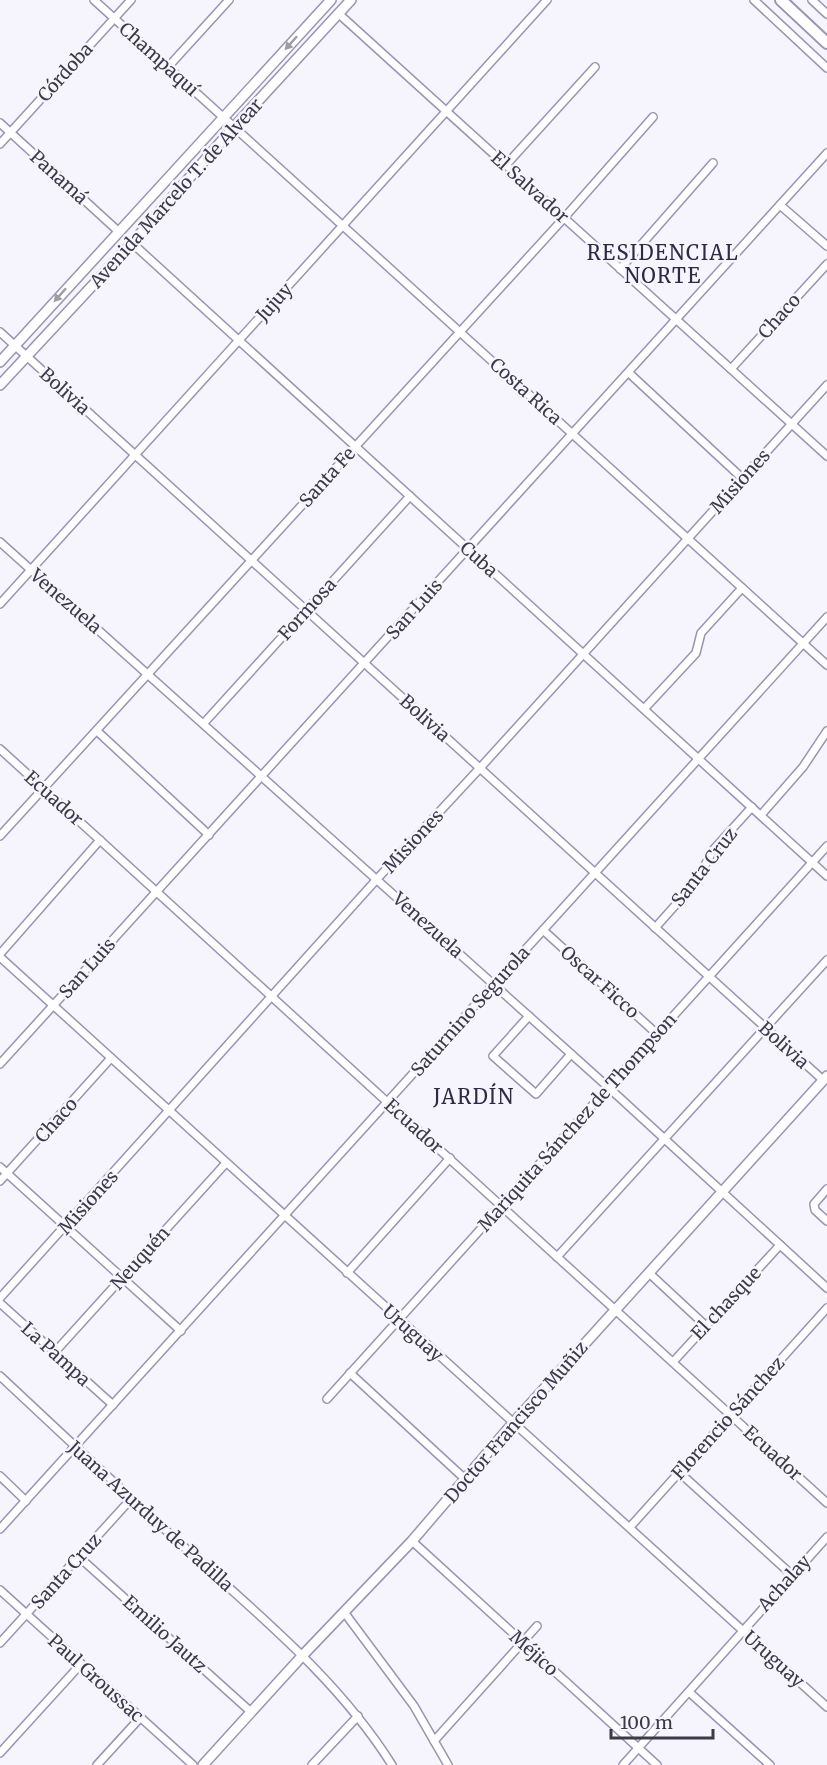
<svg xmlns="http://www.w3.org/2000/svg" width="827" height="1765" viewBox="0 0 827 1765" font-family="Merriweather,serif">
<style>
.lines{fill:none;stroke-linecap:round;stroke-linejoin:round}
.minor-casing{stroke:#9994b5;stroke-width:10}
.secondary-casing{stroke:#9994b5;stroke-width:12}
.trunk-casing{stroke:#9994b5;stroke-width:14}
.minor{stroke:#fff;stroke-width:7}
.secondary{stroke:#fff;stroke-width:9}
.trunk{stroke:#fff;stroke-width:10}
.oneway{fill:#9e9ca4}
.labels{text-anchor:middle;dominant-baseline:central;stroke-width:5;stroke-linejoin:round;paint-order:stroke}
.street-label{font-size:18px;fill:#3c3948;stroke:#f6f5fd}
.neighbourhood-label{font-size:20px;letter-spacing:1.5px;fill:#2e2945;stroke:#f6f5fd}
</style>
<rect width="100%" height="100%" fill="#f6f5fd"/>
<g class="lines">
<g class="minor-casing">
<g id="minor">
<polyline points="94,0 827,665"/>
<polyline points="754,0 827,68"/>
<polyline points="812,0 827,14"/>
<polyline points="339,14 827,456"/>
<polyline points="168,67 229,0"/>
<polyline points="0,123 118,231"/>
<polyline points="0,144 131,0"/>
<polyline points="506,165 595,67"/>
<polyline points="780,205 827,246"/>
<polyline points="132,243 827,876"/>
<polyline points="620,269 713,163"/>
<polyline points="0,332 823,1080"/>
<polyline points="731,369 827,264"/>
<polyline points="629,373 742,478"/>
<polyline points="0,542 608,1087 827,1288"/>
<polyline points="0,604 547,0"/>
<polyline points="644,709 696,653 701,633 742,588"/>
<polyline points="204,723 410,496"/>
<polyline points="97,731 209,835"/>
<polyline points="0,749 827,1503"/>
<polyline points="761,815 803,767 827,731"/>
<polyline points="0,836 564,218 653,117"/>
<polyline points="655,928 696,882 713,850 752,807"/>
<polyline points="543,930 657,1034"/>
<polyline points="0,954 100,840"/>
<polyline points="0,957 827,1707"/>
<polyline points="529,1016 493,1056 536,1094 571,1054"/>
<polyline points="0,1064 827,153"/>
<polyline points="0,1167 181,1331"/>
<polyline points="0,1181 111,1058"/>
<polyline points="827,1189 814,1204 815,1210 827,1221"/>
<polyline points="557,1257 827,960"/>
<polyline points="347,1273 450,1158"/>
<polyline points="649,1273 706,1326"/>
<polyline points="0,1298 377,879 480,768 827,385"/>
<polyline points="0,1303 113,1405"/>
<polyline points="54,1353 226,1163"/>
<polyline points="673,1362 780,1245"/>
<polyline points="350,1373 465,1479"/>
<path d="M0,1376C68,1440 137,1504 206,1567C274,1628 343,1687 392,1765"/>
<polyline points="327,1399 827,846"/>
<polyline points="679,1472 792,1575"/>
<polyline points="0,1476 26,1501"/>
<polyline points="630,1527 827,1308"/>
<polyline points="0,1529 827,617"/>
<polyline points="412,1541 657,1765"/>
<polyline points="79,1557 251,1712"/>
<polyline points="0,1590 193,1765"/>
<polyline points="344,1612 414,1706 448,1765"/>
<polyline points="0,1643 131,1499"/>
<polyline points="689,1692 770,1765"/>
<polyline points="434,1741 537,1626"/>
<polyline points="0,1753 81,1664"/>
<polyline points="97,1765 140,1718"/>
<polyline points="312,1765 358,1716"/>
<polyline points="623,1765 827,1537"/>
</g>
</g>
<g class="secondary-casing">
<g id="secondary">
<polyline points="0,362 331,0"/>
<polyline points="0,385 132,243 234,127 351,0"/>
<polyline points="203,1765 303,1655 412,1541 514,1422 827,1076"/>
</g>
</g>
<g class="trunk-casing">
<polyline id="trunk" points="781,0 827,43"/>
</g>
<use href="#minor" class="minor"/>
<use href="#secondary" class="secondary"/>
<use href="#trunk" class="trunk"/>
</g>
<defs><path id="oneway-solid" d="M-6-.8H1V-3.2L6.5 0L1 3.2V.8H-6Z" transform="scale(1.5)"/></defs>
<g class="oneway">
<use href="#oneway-solid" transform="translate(291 43) rotate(132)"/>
<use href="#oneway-solid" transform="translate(60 295) rotate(132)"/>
</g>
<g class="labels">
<g class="street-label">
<text transform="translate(159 59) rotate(42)">Champaquí</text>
<text transform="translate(65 72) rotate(-48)">Córdoba</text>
<text transform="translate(59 177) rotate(42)">Panamá</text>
<text transform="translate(530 187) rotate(42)">El Salvador</text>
<text transform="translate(176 193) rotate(-48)">Avenida Marcelo T. de Alvear</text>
<text transform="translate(274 302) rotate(-48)">Jujuy</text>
<text transform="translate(779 316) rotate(-48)">Chaco</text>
<text transform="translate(65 391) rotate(42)">Bolivia</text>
<text transform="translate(526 391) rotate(42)">Costa Rica</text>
<text transform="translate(327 477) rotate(-48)">Santa Fe</text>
<text transform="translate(740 481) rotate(-48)">Misiones</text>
<text transform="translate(479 559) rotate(42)">Cuba</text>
<text transform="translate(66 601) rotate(41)">Venezuela</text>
<text transform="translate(307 609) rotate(-48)">Formosa</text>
<text transform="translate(414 609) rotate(-48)">San Luis</text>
<text transform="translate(425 718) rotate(42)">Bolivia</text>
<text transform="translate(54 798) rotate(42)">Ecuador</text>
<text transform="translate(413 841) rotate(-47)">Misiones</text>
<text transform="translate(704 867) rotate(-52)">Santa Cruz</text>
<text transform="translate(428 925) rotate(42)">Venezuela</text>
<text transform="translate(87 968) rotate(-48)">San Luis</text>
<text transform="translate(600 982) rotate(42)">Oscar Ficco</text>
<text transform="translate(470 1011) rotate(-48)">Saturnino Segurola</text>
<text transform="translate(784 1045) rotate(42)">Bolivia</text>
<text transform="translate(56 1120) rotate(-48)">Chaco</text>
<text transform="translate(577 1122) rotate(-48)">Mariquita Sánchez de Thompson</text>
<text transform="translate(414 1126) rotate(42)">Ecuador</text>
<text transform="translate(88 1202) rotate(-48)">Misiones</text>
<text transform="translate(140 1258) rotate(-48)">Neuquén</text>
<text transform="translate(726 1303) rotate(-47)">El chasque</text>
<text transform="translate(413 1333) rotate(42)">Uruguay</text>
<text transform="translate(56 1354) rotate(42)">La Pampa</text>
<text transform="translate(728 1418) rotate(-48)">Florencio Sánchez</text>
<text transform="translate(516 1422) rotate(-49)">Doctor Francisco Muñiz</text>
<text transform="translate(773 1453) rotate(42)">Ecuador</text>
<text transform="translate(151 1516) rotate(42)">Juana Azurduy de Padilla</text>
<text transform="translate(66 1571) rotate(-48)">Santa Cruz</text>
<text transform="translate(784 1583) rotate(-48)">Achalay</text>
<text transform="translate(165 1634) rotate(42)">Emilio Jautz</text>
<text transform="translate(534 1653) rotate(42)">Méjico</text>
<text transform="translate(774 1659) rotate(42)">Uruguay</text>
<text transform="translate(96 1678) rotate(42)">Paul Groussac</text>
</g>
<g class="neighbourhood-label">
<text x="663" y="252">RESIDENCIAL<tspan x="663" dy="23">NORTE</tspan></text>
<text x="474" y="1096">JARDÍN</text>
</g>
</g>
<path d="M611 1729v9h102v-9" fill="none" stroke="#3c3948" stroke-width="3"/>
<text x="620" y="1729" font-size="18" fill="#3c3948" stroke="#f6f5fd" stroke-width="4.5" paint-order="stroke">100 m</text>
</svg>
